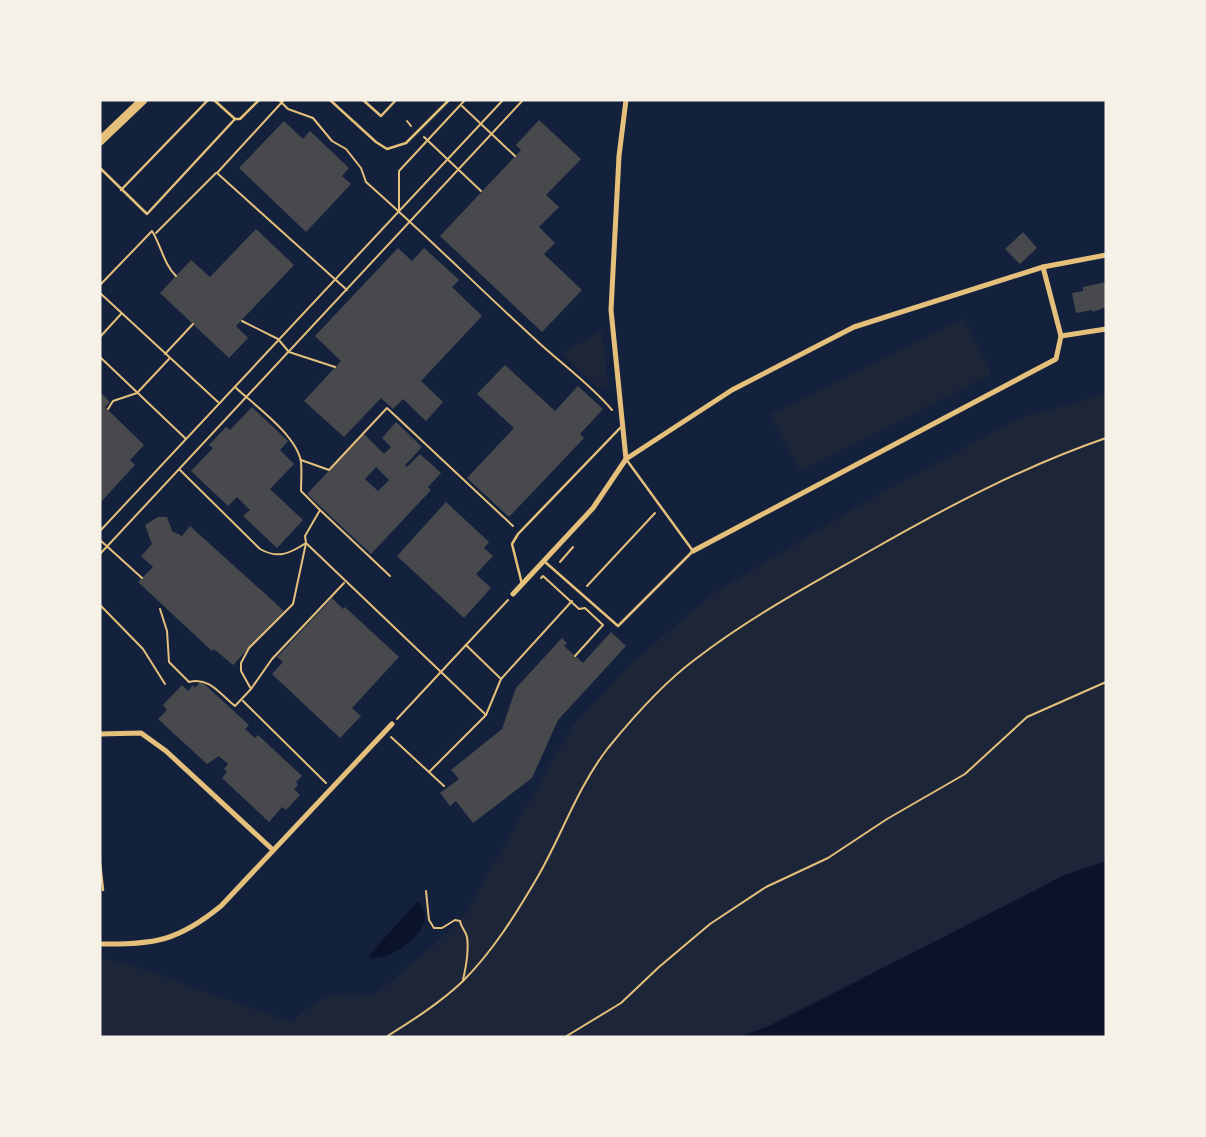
<svg xmlns="http://www.w3.org/2000/svg" width="1206" height="1137" viewBox="0 0 1206 1137" font-family="Bitter,serif">
<style>
.green{fill:#1d2539}
.water{fill:#0b132b}
.building{fill:#48494c;fill-rule:evenodd}
.lines{fill:none;stroke-linecap:round;stroke-linejoin:round}
.path{stroke:#e5c07b;stroke-width:2}
.service{stroke:#e5c07b;stroke-width:2.5}
.minor{stroke:#e5c07b;stroke-width:5}
.primary{stroke:#e5c07b;stroke-width:9}
</style>
<rect width="100%" height="100%" fill="#14213d"/>
<g class="green">
<polygon points="964,318 992,374 800,471 770,415"/>
<polygon points="602,330 608,386 598,387 562,354"/>
<path d="M1106,394V861L1065,875L769,1026L739,1037H100V959L113,960L159,975L290,1022C322,998 331,987 373,996L443,937L465,914L573,725L635,660L714,593L860,505L1019,418Z"/>
</g>
<g class="water">
<polygon points="1106,861 1106,1037 739,1037 769,1026 1065,875"/>
<path d="M418,901C422,907 427,914 424,922C419,940 388,961 370,958L369,955Z"/>
</g>
<g class="building">
<polygon points="539,120 581,159 546,195 559,207 539,227 555,243 544,254 582,290 542,332 440,236 521,150 516,145"/>
<polygon points="284,121 303,139 310,131 349,168 342,176 351,184 306,232 239,168"/>
<polygon points="256,229 294,265 236,326 248,338 229,358 160,293 191,260 210,277"/>
<polygon points="1023,232 1037,248 1020,264 1005,249"/>
<polygon points="398,248 412,261 424,248 459,280 452,287 482,316 421,381 443,402 426,421 403,399 393,409 381,398 344,437 304,401 341,361 315,336"/>
<polygon points="1106,282 1106,307 1093,312 1092,310 1076,313 1072,293 1083,291 1083,287"/>
<polygon points="505,365 555,411 578,386 603,409 580,434 584,438 509,517 467,478 514,428 477,394"/>
<polygon points="100,392 110,402 105,407 144,445 130,460 135,465 100,503"/>
<polygon points="252,407 288,441 280,450 294,464 270,489 303,520 277,548 243,516 250,510 237,497 228,506 191,471 213,448 209,445 226,427 230,430"/>
<path d="M396,422L422,447L405,465L407,467L420,454L441,473L428,487L431,490L371,554L307,494L364,434L384,454L391,447L382,438ZM376,467L389,480L378,491L365,479Z"/>
<polygon points="446,502 489,542 484,548 493,556 476,574 491,588 464,618 397,556"/>
<polygon points="158,517 167,517 172,531 182,536 190,526 284,611 233,665 214,649 212,651 138,582 153,567 141,556 152,544 145,525"/>
<polygon points="332,598 343,609 345,607 399,657 352,708 361,716 340,738 272,674 283,662 277,657"/>
<polygon points="611,632 626,646 558,720 532,778 473,823 456,801 450,806 440,793 459,779 451,770 502,729 516,688 562,638 567,643 564,646 583,663"/>
<polygon points="201,681 249,725 245,729 255,738 258,735 302,776 296,782 298,785 294,789 300,795 286,810 282,807 269,822 222,778 227,772 224,769 228,764 219,756 207,764 158,719 167,710 163,705 182,685 188,691 193,685 195,688"/>
</g>
<g class="lines">
<g class="path">
<path d="M279,100L288,109L313,118L332,141L346,149L361,168L366,182C425,234 480,289 538,342C563,365 590,384 612,410"/>
<polyline points="284,100 217,173 347,290"/>
<polyline points="462,106 515,156"/>
<polyline points="407,121 411,126"/>
<polyline points="424,137 481,191"/>
<polyline points="399,212 399,171 465,100"/>
<polyline points="156,233 216,173"/>
<path d="M100,285L152,231C161,245 164,265 176,276"/>
<polyline points="100,293 218,402"/>
<polyline points="242,321 278,339 289,352 335,367"/>
<polyline points="100,337 121,314"/>
<polyline points="165,354 193,324"/>
<polyline points="100,357 185,438"/>
<path d="M235,387C254,405 297,435 301,462C302,471 301,481 301,491L320,510L305,536L306,543L293,604L249,648L241,663V671L251,689"/>
<polyline points="108,409 113,401 137,393 169,359"/>
<polyline points="301,460 329,470 387,408 513,526"/>
<path d="M180,470L260,549C278,559 289,554 306,543L486,715"/>
<polyline points="320,510 390,576"/>
<polyline points="100,531 503,100"/>
<polyline points="100,540 142,578"/>
<polyline points="100,554 523,100"/>
<polyline points="560,562 573,547"/>
<polyline points="541,578 543,576 579,609 585,608 603,625 575,656"/>
<polyline points="587,586 655,513"/>
<polyline points="100,605 143,649 165,684"/>
<path d="M160,609L167,631L169,662L189,682C209,676 221,695 235,706L251,689L272,659L344,583"/>
<polyline points="466,645 500,678"/>
<polyline points="243,701 326,783"/>
<polyline points="397,719 508,600"/>
<polyline points="391,737 444,786"/>
<polyline points="429,772 486,715 501,679 572,601"/>
<path d="M426,891L429,920L434,928H442L455,920L460,921C461,928 466,931 467,937C469,950 466,967 463,980"/>
<path d="M386,1037C413,1020 440,1003 463,981C493,951 516,914 537,878C562,835 577,788 608,748C634,716 664,682 697,658C750,617 810,585 868,552C945,508 1022,467 1106,438"/>
<polyline points="565,1037 621,1003 659,967 710,924 766,887 828,858 887,819 965,774 1027,717 1106,682"/>
</g>
<g class="service">
<polyline points="214,100 235,119 240,119 259,100"/>
<polyline points="330,100 376,142 387,149 406,143 449,100"/>
<polyline points="363,100 381,116 396,100"/>
<polyline points="100,168 147,214 235,119"/>
<polyline points="121,190 208,100"/>
<polyline points="544,561 618,626 693,551 626,459"/>
<polyline points="522,584 512,544 518,534 622,426"/>
<polyline points="100,863 103,890"/>
</g>
<g class="minor">
<polyline points="1043,267 1061,336"/>
<polyline points="626,459 732,390 854,327 1043,267 1106,255"/>
<polyline points="693,551 1056,359 1061,336 1106,329"/>
<polyline points="513,594 593,508 626,459 611,310 619,156 626,100"/>
<polyline points="100,734 141,733 166,751 273,850"/>
<path d="M100,944C154,945 178,941 221,906L392,724"/>
</g>
<polyline class="primary" points="100,141 143,100"/>
</g>
<rect width="1206" height="1137" fill="none" stroke="#f6f1e7" stroke-width="203"/>
</svg>
